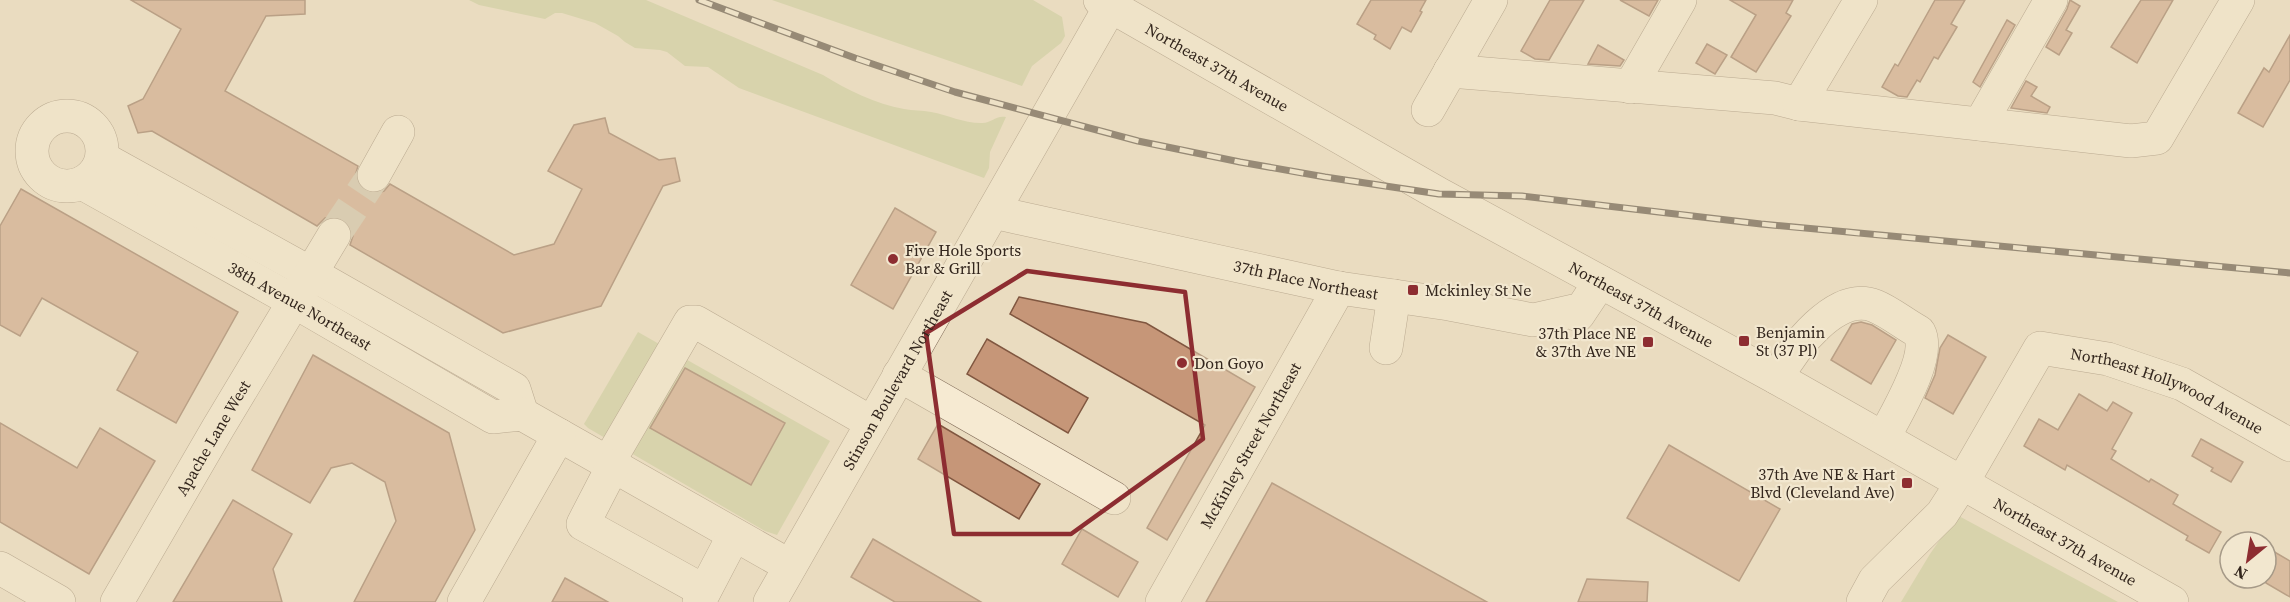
<svg xmlns="http://www.w3.org/2000/svg" width="2290" height="602" viewBox="0 0 2290 602" font-family="'Source Serif 4',serif">
<style>
.green{fill:#c3c795}
.building{fill:#c69678;stroke:#805740;stroke-width:1.5}
.lines{fill:none;stroke-linecap:round;stroke-linejoin:round}
.minor-tunnel{stroke:#c5b89f;stroke-width:33;stroke-dasharray:33 16;stroke-linecap:butt}
.minor-casing{stroke:#826d59;stroke-width:34}
.minor{stroke:#f6ead2;stroke-width:33}
.rail-casing{stroke:#33261d;stroke-width:7}
.rail{stroke:#f2e7cf;stroke-width:4.5;stroke-dasharray:14;stroke-linecap:butt}
.marked{fill:none;stroke:#8d2d31;stroke-width:4.5;stroke-linejoin:round}
.poi-dot{fill:#8d2d31;stroke:#f2e7cf;stroke-width:2}
.labels{text-anchor:middle;dominant-baseline:central;stroke-width:4.5;stroke-linejoin:round;paint-order:stroke}
.street-label{font-size:16px;fill:#33261d;stroke:#f2e7cf}
.poi-label{font-size:16px;fill:#33261d;stroke:#f2e7cf;text-anchor:start}
</style>
<rect width="100%" height="100%" fill="#eadcc0"/>
<g class="green">
<path d="M469,0H646L823,75C847,90 876,104 904,109C913,111 922,110 931,112C948,115 963,123 981,123C991,124 995,115 1006,117L990,152L989,168L984,178L739,88L708,67L685,66L667,52L660,50L635,48L625,42L618,36L595,23L562,13H555L545,19L479,5Z"/>
<polygon points="772,0 1033,0 1062,17 1065,36 1061,43 1032,66 1022,86"/>
<polygon points="638,332 830,441 777,535 765,531 588,428 584,424"/>
<polygon points="1957,515 2118,602 1901,602 1930,554"/>
</g>
<g class="building">
<polygon points="131,0 305,0 305,14 266,16 225,91 358,166 355,176 358,185 364,191 375,194 384,191 390,184 514,255 554,244 582,189 548,171 574,125 605,118 609,133 659,160 675,158 680,181 663,186 601,306 503,333 350,245 353,236 351,226 343,219 334,216 325,218 317,226 152,131 138,133 128,106 143,99 181,29"/>
<polygon points="1371,0 1426,0 1420,11 1422,12 1411,32 1402,27 1390,49 1374,39 1376,35 1357,24"/>
<polygon points="1550,0 1584,0 1549,60 1535,59 1521,51"/>
<polygon points="1620,0 1658,0 1649,16"/>
<polygon points="1730,0 1793,0 1786,13 1791,16 1756,72 1731,57 1756,15"/>
<polygon points="1935,0 1965,0 1951,24 1957,27 1938,59 1934,57 1920,82 1917,80 1907,97 1898,96 1882,87 1895,64 1898,66"/>
<polygon points="2070,0 2080,6 2066,30 2072,33 2059,55 2046,47 2067,9"/>
<polygon points="2141,0 2173,0 2137,63 2111,47"/>
<polygon points="2007,20 2015,25 1980,87 1973,82"/>
<polygon points="2290,35 2290,80 2263,127 2238,113 2264,68 2269,72"/>
<polygon points="1707,44 1727,55 1715,74 1696,63"/>
<polygon points="1598,45 1624,60 1620,66 1588,64"/>
<polygon points="2026,81 2037,87 2031,96 2050,107 2047,113 2011,108"/>
<polygon points="21,189 238,312 176,423 117,390 138,352 42,298 20,336 0,325 0,226"/>
<polygon points="895,208 936,232 893,309 851,285"/>
<polygon points="1019,297 1146,323 1255,387 1167,540 1147,528 1205,425 1010,314"/>
<polygon points="1861,322 1872,325 1896,340 1871,384 1831,360 1852,324"/>
<polygon points="1948,335 1986,357 1953,414 1925,398 1935,375 1940,348"/>
<polygon points="987,339 1088,398 1068,433 967,374"/>
<polygon points="313,355 449,433 475,530 435,602 354,602 396,521 385,482 352,463 331,468 310,503 252,470"/>
<polygon points="685,368 785,423 751,485 650,428"/>
<polygon points="2079,394 2107,411 2113,402 2132,413 2112,449 2116,451 2111,459 2149,482 2151,479 2178,495 2173,504 2221,532 2209,553 2186,540 2188,536 2067,465 2065,470 2024,446 2039,419 2058,430"/>
<polygon points="0,423 77,468 100,428 155,461 89,574 0,522"/>
<polygon points="938,424 1040,484 1019,519 918,459"/>
<polygon points="2201,439 2243,462 2231,482 2211,471 2213,468 2192,456"/>
<polygon points="1669,445 1780,509 1739,581 1627,518"/>
<polygon points="1272,483 1487,602 1206,602"/>
<polygon points="233,500 292,534 273,569 282,602 173,602"/>
<polygon points="1082,529 1138,562 1118,597 1062,564"/>
<polygon points="873,539 981,602 895,602 851,577"/>
<polygon points="2266,547 2290,561 2290,597 2266,583"/>
<polygon points="565,578 608,602 552,602"/>
<polygon points="1587,579 1648,582 1647,602 1578,602"/>
</g>
<g class="lines">
<polyline class="minor-tunnel" points="334,235 374,175"/>
<g class="minor-casing">
<g id="minor">
<path id="s1" d="M1100,0L1439,194L1777,378L2172,602"/>
<polyline points="1450,71 1775,98 1799,104 2131,141 2157,138 2238,0"/>
<polyline points="1630,87 1680,0"/>
<polyline points="1799,104 1861,0"/>
<polyline points="1428,110 1491,0"/>
<circle cx="67" cy="151" r="35"/>
<polyline points="1980,124 2051,0"/>
<polyline points="102,158 312,274 514,389 522,414"/>
<polyline points="374,175 398,132"/>
<path id="s2" d="M82,183L295,302L493,417L522,414L790,566"/>
<path id="s3" d="M993,212L1339,288L1449,304L1533,320L1573,311L1578,315L1600,282"/>
<polyline points="1386,348 1394,296"/>
<polyline points="899,375 1114,498"/>
<path d="M1777,378C1792,350 1836,290 1875,306C1890,312 1904,324 1919,332C1932,356 1896,414 1884,437"/>
<polyline points="608,463 690,322 696,322 872,423"/>
<polyline points="613,466 583,524 704,591"/>
<polyline points="0,568 59,602"/>
<path id="s4" d="M117,602L218,428L334,235"/>
<polyline points="464,602 559,435"/>
<polyline points="699,602 734,535"/>
<path id="s5" d="M770,602L1114,0"/>
<path id="s6" d="M1162,602L1339,288"/>
<path id="s7" d="M1863,602L1875,580L1942,514L1962,483L2040,348L2108,359L2182,384L2290,445"/>
</g>
</g>
<use href="#minor" class="minor"/>
<g class="rail-casing">
<polyline id="rail" points="699,0 855,58 955,92 1138,141 1240,162 1325,177 1439,194 1522,196 1761,224 2290,273"/>
</g>
<use href="#rail" class="rail"/>
</g>
<path d="M0 0H2290V602H0ZM1027,271L1185,292L1203,439L1071,534H954L926,333Z" fill="#eadcc0" fill-opacity=".55" fill-rule="evenodd"/>
<path class="marked" d="M1027,271L1185,292L1203,439L1071,534H954L926,333Z"/>
<g class="poi-dot">
<circle cx="893" cy="259" r="6"/>
<rect x="1407" y="284" width="12" height="12" rx="3"/>
<rect x="1738" y="335" width="12" height="12" rx="3"/>
<rect x="1642" y="336" width="12" height="12" rx="3"/>
<circle cx="1182" cy="363" r="6"/>
<rect x="1901" y="477" width="12" height="12" rx="3"/>
</g>
<g class="labels">
<g class="street-label">
<text stroke="none"><textPath href="#s1" startOffset="135">Northeast 37th Avenue</textPath></text>
<text stroke="none"><textPath href="#s3" startOffset="320">37th Place Northeast</textPath></text>
<text stroke="none"><textPath href="#s1" startOffset="621">Northeast 37th Avenue</textPath></text>
<text stroke="none"><textPath href="#s2" startOffset="250">38th Avenue Northeast</textPath></text>
<text stroke="none"><textPath href="#s5" startOffset="256">Stinson Boulevard Northeast</textPath></text>
<text stroke="none"><textPath href="#s7" startOffset="447">Northeast Hollywood Avenue</textPath></text>
<text stroke="none"><textPath href="#s4" startOffset="190">Apache Lane West</textPath></text>
<text stroke="none"><textPath href="#s6" startOffset="180">McKinley Street Northeast</textPath></text>
<text stroke="none"><textPath href="#s1" startOffset="1107">Northeast 37th Avenue</textPath></text>
</g>
<g class="poi-label">
<text x="905" y="250">Five Hole Sports<tspan x="905" dy="18">Bar &amp; Grill</tspan></text>
<text x="1425" y="290">Mckinley St Ne</text>
<text x="1756" y="332">Benjamin<tspan x="1756" dy="18">St (37 Pl)</tspan></text>
<text x="1636" y="333" text-anchor="end">37th Place NE<tspan x="1636" dy="18">&amp; 37th Ave NE</tspan></text>
<text x="1194" y="363">Don Goyo</text>
<text x="1895" y="474" text-anchor="end">37th Ave NE &amp; Hart<tspan x="1895" dy="18">Blvd (Cleveland Ave)</tspan></text>
</g>
</g>
<g transform="translate(2248 560) rotate(210)"><circle r="28" fill="#f2e7cf" stroke="#a69a88" stroke-width="1.5"/>
<path d="M0-4.5L10 22L0 15L-10 22Z" fill="#8d2d31"/>
<text y="-9" font-size="16" font-weight="bold" text-anchor="middle" fill="#33261d">N</text>
</g>
</svg>
